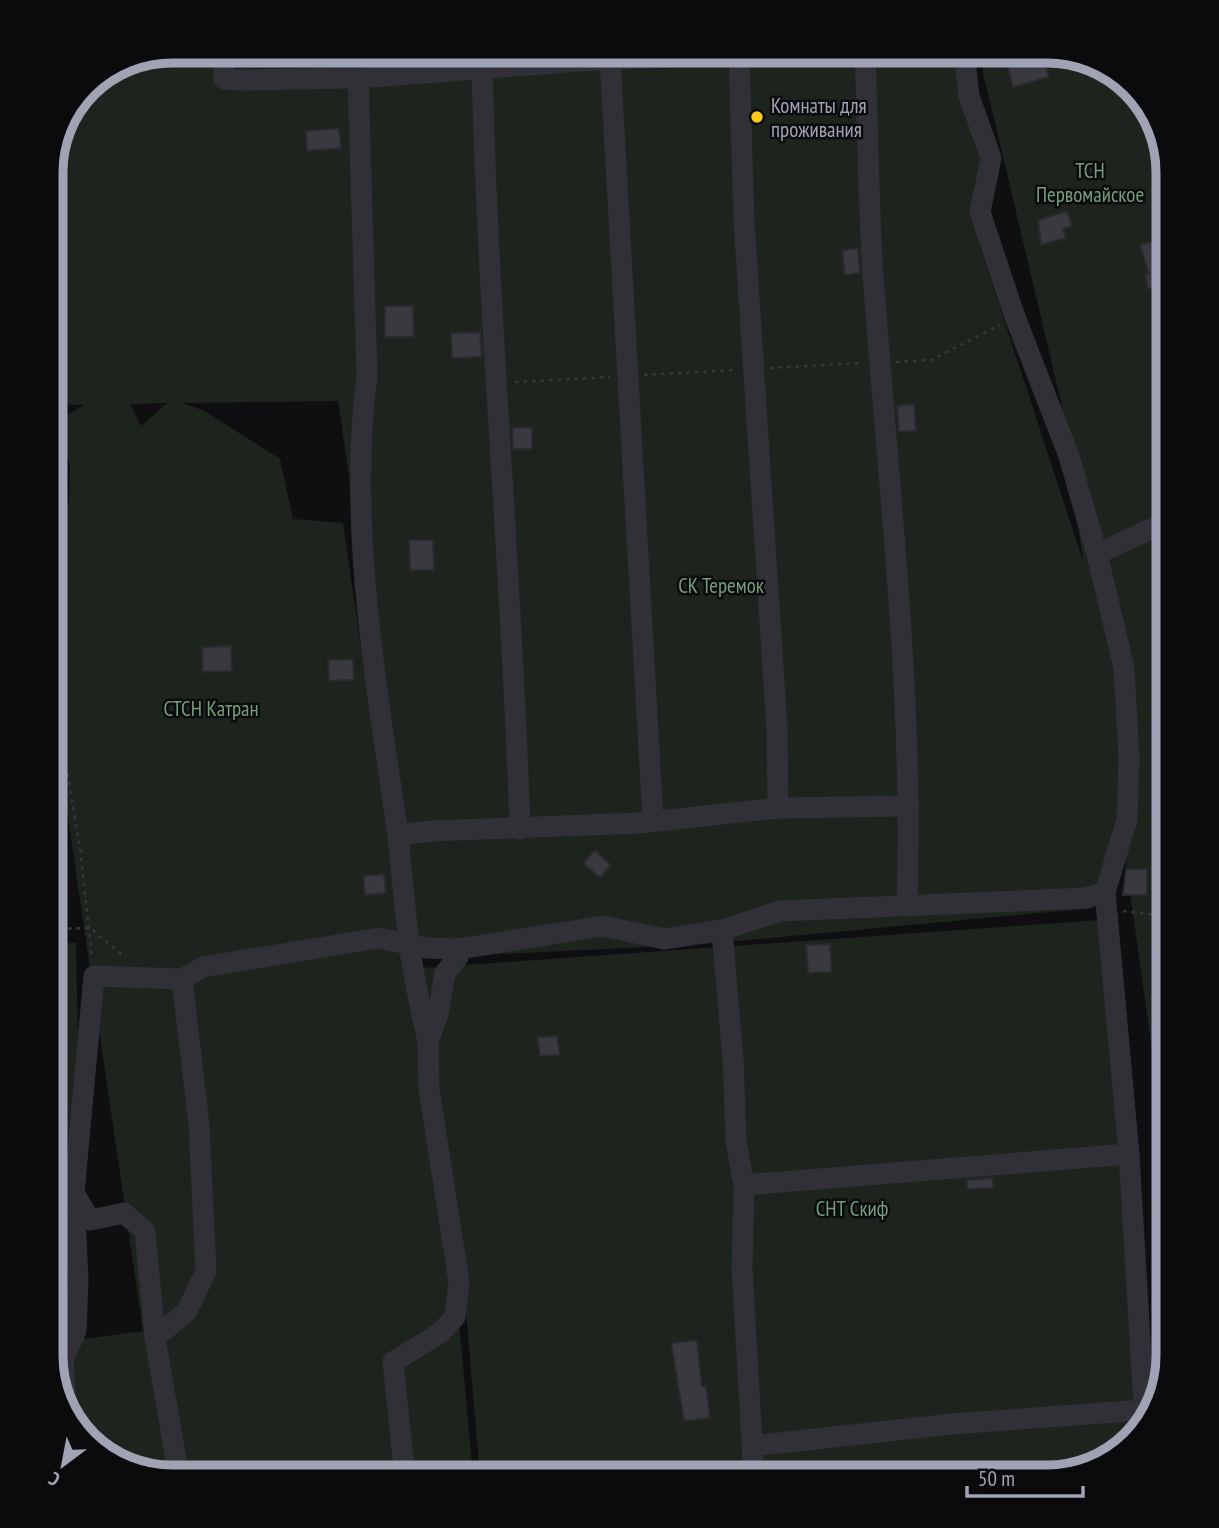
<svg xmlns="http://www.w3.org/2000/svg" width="1219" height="1528" viewBox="0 0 1219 1528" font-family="'PT Sans Narrow',sans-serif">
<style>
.green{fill:#1c241d;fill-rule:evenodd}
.building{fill:#3a393f;stroke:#2a292d;stroke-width:2}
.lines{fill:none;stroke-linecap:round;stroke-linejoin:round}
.path{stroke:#36373d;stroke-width:2.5;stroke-dasharray:3.5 5;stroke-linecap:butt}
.minor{stroke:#303036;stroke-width:21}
.poi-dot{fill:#fbc81d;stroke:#0b0a0c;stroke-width:2.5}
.labels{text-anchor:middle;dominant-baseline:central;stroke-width:5;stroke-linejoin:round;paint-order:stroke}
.poi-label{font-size:21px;fill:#a0a3b3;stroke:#0b0a0c;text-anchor:start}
.park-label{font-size:21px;fill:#759f7c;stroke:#0b0a0c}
.rim{fill:none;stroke:#a0a3b3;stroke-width:9}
</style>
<rect width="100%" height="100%" fill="#0f0f11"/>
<g class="green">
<path d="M172,51H955L982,162L980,246L1083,561L1061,402L978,51H1054L1107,67L1148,104L1168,172V1164L1120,821L1093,908L706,944L420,958L338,401L182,403L205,411L280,459L293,519L343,523L460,1332L473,1477H172L112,1461L71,1424L51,1356V944L76,943L84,1339L143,1331L51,701V504L69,505L70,465L53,423L84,405L51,404V164L63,118L92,81ZM167,403L141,426L130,404Z"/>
<polygon points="1100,920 1120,1171 1136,1433 1115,1457 1047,1477 480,1477 467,1323 422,968"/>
</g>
<g class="building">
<polygon points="1028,51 1043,51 1049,77 1013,87 1005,57"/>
<polygon points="339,128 341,148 307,151 306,131"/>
<polygon points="1067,211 1072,226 1063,229 1066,238 1041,245 1038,220"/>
<polygon points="1158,240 1168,285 1148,289 1145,274 1149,274 1140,245"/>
<polygon points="858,248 860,273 845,275 842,250"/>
<polygon points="385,306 413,306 414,337 385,337"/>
<polygon points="480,332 482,357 452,358 451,333"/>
<polygon points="914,404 916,431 899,432 897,406"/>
<polygon points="532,427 532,449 513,449 512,428"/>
<polygon points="409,540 433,540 434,570 410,570"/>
<polygon points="231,646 232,671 203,672 202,647"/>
<polygon points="353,659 354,680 329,681 328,660"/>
<polygon points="595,850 611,865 600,878 583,863"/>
<polygon points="1126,869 1147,869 1147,895 1123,895"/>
<polygon points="384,874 386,893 365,895 363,876"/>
<polygon points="830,944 832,972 808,973 806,945"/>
<polygon points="557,1036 560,1055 540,1056 537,1037"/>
<polygon points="993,1178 993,1188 967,1189 967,1180"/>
<polygon points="697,1340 702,1386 706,1386 710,1418 684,1421 671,1343"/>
</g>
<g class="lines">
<g class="path">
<polyline points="896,362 931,360 1000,325"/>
<polyline points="770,368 861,363"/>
<polyline points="644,375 736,370"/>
<polyline points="515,382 610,377"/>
<polyline points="51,673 80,848 92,957"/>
<polyline points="1123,911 1168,916"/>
<polyline points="51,929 90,928 126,958"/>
</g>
<g class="minor">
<polyline points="223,51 224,79 241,80 358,78 594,60 818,51"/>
<path d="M865,51C868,125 868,200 873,274C888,484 914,695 907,905"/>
<polyline points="964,51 969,96 991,158 980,212 1015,317 1069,456 1097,554"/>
<polyline points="739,55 744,221 777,729 778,808"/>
<polyline points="610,59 653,821"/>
<path d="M482,67C488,321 512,575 520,829"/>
<path d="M358,78L367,376C348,518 375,679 396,821C401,861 404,902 409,942C413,975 421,1009 428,1042"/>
<polyline points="398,835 432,831 640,823 778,808 909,806"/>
<polyline points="722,930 733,1059 736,1142 744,1185 742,1269 754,1477"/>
<polyline points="744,1185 1129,1154"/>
<polyline points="155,1338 187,1311 206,1271 199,1125 182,979 203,967 378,938 427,948 458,949 603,926 664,939 722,930 780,911 1086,898 1105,892"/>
<polyline points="66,1405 63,1360 76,1331 78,1279 74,1197"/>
<polyline points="1145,1424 1129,1154 1105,892 1127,820 1129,758 1124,668 1097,554 1168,521"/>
<polyline points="752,1446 952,1424 1144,1410"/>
<polyline points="179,1477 155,1338 145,1231 124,1213 90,1220 74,1193 94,976 182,979"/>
<polyline points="405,1477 393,1362 440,1333 455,1317 459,1282 429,1089 428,1042 438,1014 445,973 458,957 458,949"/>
</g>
</g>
<circle class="poi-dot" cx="757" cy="117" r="7"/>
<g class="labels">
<g class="poi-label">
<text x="771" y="105">Комнаты для<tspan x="771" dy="24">проживания</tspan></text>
</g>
<g class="park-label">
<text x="1090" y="170">ТСН<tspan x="1090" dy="24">Первомайское</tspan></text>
<text x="721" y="585">СК Теремок</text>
<text x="211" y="708">СТСН Катран</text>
<text x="852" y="1208">СНТ Скиф</text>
</g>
</g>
<path d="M0 0H1219V1528H0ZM172 63H1047A109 109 0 0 1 1156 172V1356A109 109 0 0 1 1047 1465H172A109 109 0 0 1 63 1356V172A109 109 0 0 1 172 63Z" fill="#0b0a0c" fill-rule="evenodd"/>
<path class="rim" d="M172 63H1047A109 109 0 0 1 1156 172V1356A109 109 0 0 1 1047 1465H172A109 109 0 0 1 63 1356V172A109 109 0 0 1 172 63Z"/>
<g transform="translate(63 1465) rotate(212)" stroke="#0b0a0c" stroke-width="5" paint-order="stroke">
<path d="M0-5L12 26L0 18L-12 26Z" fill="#a0a3b3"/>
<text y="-10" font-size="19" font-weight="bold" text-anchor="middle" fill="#a0a3b3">С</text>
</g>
<path d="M967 1486v10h116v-10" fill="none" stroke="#a0a3b3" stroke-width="3.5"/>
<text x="978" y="1486" font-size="21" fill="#a0a3b3" stroke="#0b0a0c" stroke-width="5" paint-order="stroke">50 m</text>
</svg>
